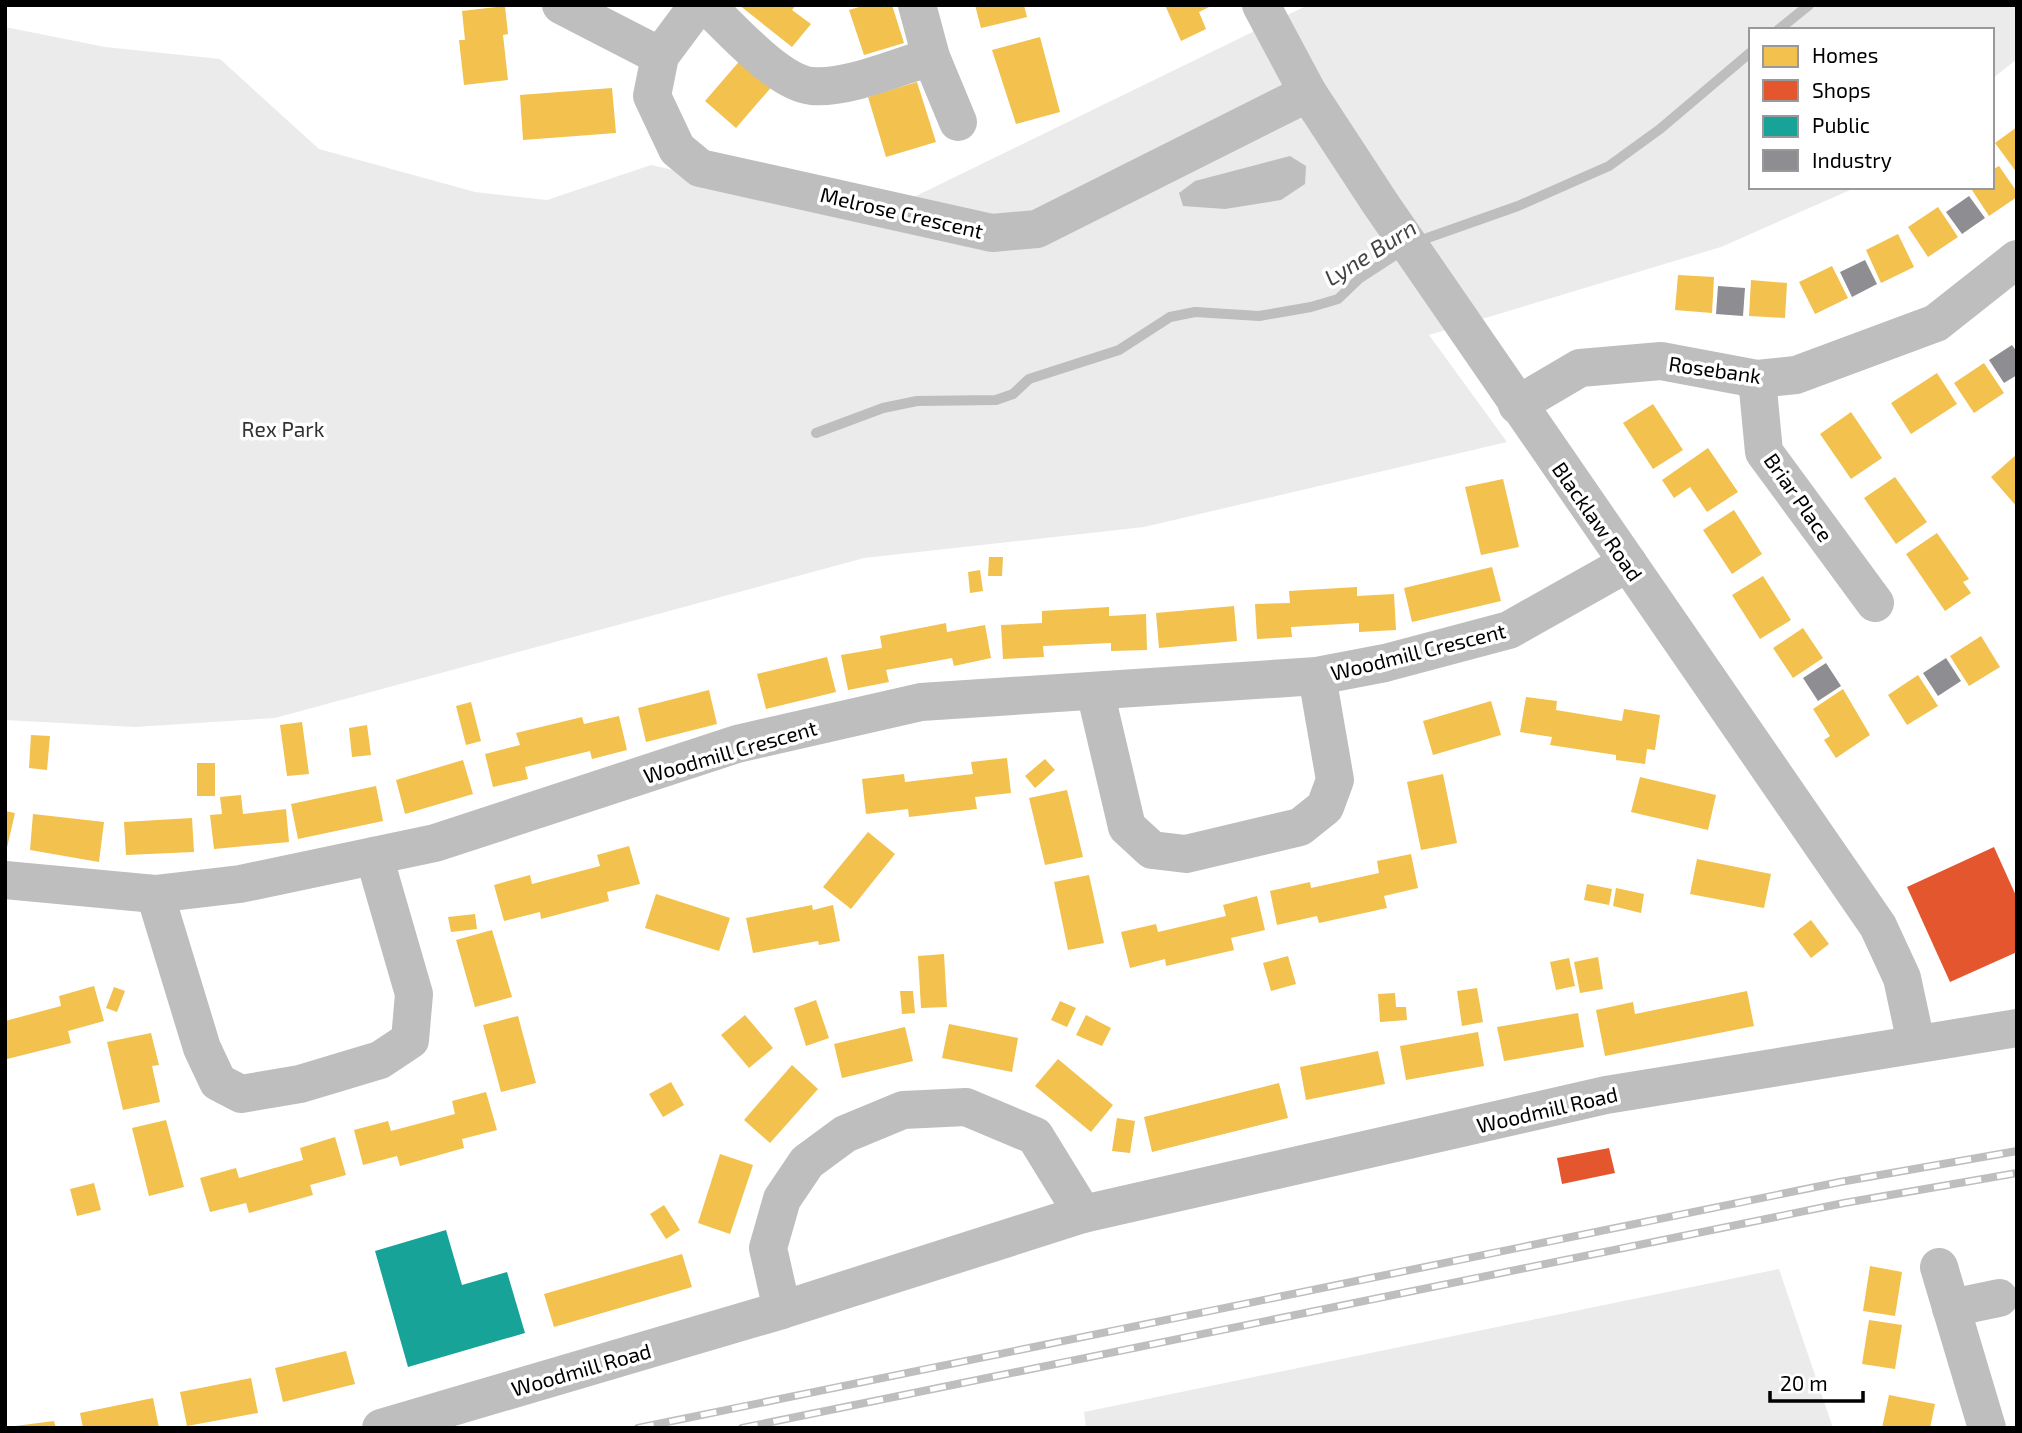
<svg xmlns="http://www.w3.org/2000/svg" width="2022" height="1433" viewBox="0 0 2022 1433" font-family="'Exo 2',sans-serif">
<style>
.green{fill:#ebebeb}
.water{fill:#bebebe}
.homes{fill:#f2c14e}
.shops{fill:#e4572e}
.public{fill:#17a398}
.industry{fill:#8d8d92}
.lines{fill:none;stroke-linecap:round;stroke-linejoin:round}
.stream{stroke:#bebebe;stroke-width:10}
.minor{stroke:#bebebe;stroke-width:38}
.rail-casing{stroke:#bebebe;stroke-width:8}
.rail{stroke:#fff;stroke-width:5;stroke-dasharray:16;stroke-linecap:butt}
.labels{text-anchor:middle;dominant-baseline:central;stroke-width:7;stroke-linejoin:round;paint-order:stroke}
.street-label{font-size:21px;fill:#000;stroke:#fff}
.park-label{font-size:21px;fill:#323232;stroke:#fff}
.water-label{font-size:23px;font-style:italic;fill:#434343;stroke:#fff}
</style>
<rect width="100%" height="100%" fill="#fff"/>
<g class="green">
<polygon points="1308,5 2017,5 2017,59 1992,79 1992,30 1751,30 1751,187 1857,187 1721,247 1429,335 1507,442 1144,527 864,558 275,718 135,727 5,720 5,27 105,47 220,59 319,149 475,192 547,200 651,165 877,215"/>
<polygon points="1779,1269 1833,1428 1086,1428 1084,1412"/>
</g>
<polygon class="water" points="1290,156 1306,166 1305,184 1281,200 1225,209 1183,206 1179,193 1195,181"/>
<g class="homes">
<polygon points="739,5 796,5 792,10 811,24 792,47"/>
<polygon points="866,5 892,5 904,43 864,55 849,10"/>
<polygon points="975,5 1024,5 1027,17 981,28"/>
<polygon points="1165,5 1213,5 1199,12 1206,29 1181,41"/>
<polygon points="505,6 508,34 503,35 508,80 464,85 459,40 465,40 462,11"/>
<polygon points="1040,37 1060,112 1016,124 992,50"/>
<polygon points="743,57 774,84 736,128 705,101"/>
<polygon points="917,82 936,142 886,157 868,97"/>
<polygon points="612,88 616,133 523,140 520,95"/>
<polygon points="2017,127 2017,173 1995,143"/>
<polygon points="1999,166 2017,192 2017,197 1989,216 1970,187 1992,187 1992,170"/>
<polygon points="1938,207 1958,237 1928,257 1908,227"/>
<polygon points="1898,234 1914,267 1881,283 1866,250"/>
<polygon points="1832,266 1848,298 1815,314 1799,282"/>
<polygon points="1678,275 1714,277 1712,313 1675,310"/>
<polygon points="1751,280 1787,283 1785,318 1749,316"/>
<polygon points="1984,363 2004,393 1974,413 1954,383"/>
<polygon points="1937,373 1957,404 1911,434 1891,403"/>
<polygon points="1653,404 1683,450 1653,469 1623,423"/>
<polygon points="1851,412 1882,458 1851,479 1820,434"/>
<polygon points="1708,448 1738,492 1707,512 1690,487 1674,498 1662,480"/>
<polygon points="2017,454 2017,507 1991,477"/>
<polygon points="1895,477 1927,522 1896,544 1864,498"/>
<polygon points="1503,479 1519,547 1481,555 1465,487"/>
<polygon points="1734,510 1762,554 1732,574 1703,530"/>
<polygon points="1937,533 1969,579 1963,582 1971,593 1945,611 1906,554"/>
<polygon points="989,557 1003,557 1002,576 988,576"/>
<polygon points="1492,567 1501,601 1412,622 1404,588"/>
<polygon points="980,570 983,591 970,593 968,572"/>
<polygon points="1763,576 1791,620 1760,639 1732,595"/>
<polygon points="1357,587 1357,596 1394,594 1396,630 1359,632 1359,623 1291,627 1292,637 1257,639 1255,604 1290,603 1289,591"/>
<polygon points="1234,606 1237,641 1159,648 1156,613"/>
<polygon points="1109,607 1109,616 1146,614 1147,650 1111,651 1111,643 1043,646 1044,657 1003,659 1001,625 1042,623 1042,611"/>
<polygon points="946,623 947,632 985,625 991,658 954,666 952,658 886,670 889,682 848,690 841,655 882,648 880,636"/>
<polygon points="1803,628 1823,658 1793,678 1773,648"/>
<polygon points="1981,636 2000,667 1969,686 1950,656"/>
<polygon points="827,657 836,692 766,709 757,674"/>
<polygon points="1918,675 1938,706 1907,725 1888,695"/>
<polygon points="1843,689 1870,735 1836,758 1824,740 1830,736 1813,709"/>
<polygon points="709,690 717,724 646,742 638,708"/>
<polygon points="1526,697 1557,701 1556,710 1622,721 1624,709 1660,715 1655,750 1647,749 1645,764 1616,760 1616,755 1550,745 1552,737 1520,732"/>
<polygon points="1491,701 1501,735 1433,755 1423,721"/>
<polygon points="471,702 481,741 466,745 456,706"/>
<polygon points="619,716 627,750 592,759 590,751 525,767 528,779 493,787 485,754 520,745 516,733 582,717 584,724"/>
<polygon points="302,722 309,774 287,776 280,725"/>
<polygon points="367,725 371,755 352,757 349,728"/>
<polygon points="31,735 50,736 47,770 29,768"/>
<polygon points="1007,758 1011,793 975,797 977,809 909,817 908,809 866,814 862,779 904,774 905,782 973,774 971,762"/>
<polygon points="1045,759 1055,770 1035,788 1025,776"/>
<polygon points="463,760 473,794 405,814 396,780"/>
<rect x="197" y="763" width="18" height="33"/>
<polygon points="1443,774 1457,843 1421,850 1407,782"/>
<polygon points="1640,777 1716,795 1708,830 1631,812"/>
<polygon points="376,786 383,821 298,839 291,804"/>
<polygon points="1067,790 1083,857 1045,865 1029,798"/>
<polygon points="241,795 243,814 286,809 289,842 214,849 210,815 222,814 220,797"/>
<polygon points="5,811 15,813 6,852 5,851"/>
<polygon points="33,814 104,822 99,862 30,850"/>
<polygon points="192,818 194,852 126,855 124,822"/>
<polygon points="868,832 895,854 851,909 823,887"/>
<polygon points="629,846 640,884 607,892 609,901 541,919 540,912 504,921 494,885 530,875 532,884 600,866 597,855"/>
<polygon points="1411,854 1418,888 1384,896 1387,908 1319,923 1317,916 1277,925 1270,891 1310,882 1311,888 1379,873 1377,861"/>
<polygon points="1697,859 1771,874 1764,908 1690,894"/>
<polygon points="1089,875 1104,943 1068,950 1054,882"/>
<polygon points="1587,884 1612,889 1609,905 1584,900"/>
<polygon points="1616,888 1644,894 1641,913 1613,906"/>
<polygon points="656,894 730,918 719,951 645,928"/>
<polygon points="1257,896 1265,930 1231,938 1234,950 1166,966 1165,959 1130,968 1121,932 1156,924 1158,932 1226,916 1223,905"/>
<polygon points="812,905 813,910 833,905 840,941 819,945 818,941 753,953 746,918"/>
<polygon points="475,914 477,929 451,932 448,917"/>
<polygon points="1811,920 1829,944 1811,958 1793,934"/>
<polygon points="492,930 512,997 475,1007 456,940"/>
<polygon points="944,954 947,1007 921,1008 918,956"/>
<polygon points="1288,956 1296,984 1271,991 1263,963"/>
<polygon points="1598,957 1603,989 1580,993 1574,962"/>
<polygon points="1569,958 1575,986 1556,990 1550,962"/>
<polygon points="94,986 104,1021 68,1031 71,1043 7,1059 5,1021 61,1006 59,996"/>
<polygon points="114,987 125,991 117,1012 106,1008"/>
<polygon points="1477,988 1483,1022 1462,1026 1457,991"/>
<polygon points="900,991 913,991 915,1013 902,1014"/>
<polygon points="1747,991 1754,1026 1605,1056 1596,1010 1633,1002 1635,1014"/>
<polygon points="1395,993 1396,1007 1406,1007 1407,1020 1380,1022 1378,994"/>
<polygon points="816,1000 829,1038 806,1046 794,1008"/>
<polygon points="1060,1001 1076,1008 1067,1027 1051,1020"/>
<polygon points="1578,1013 1584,1047 1504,1061 1497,1027"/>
<polygon points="745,1015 773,1048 749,1068 721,1035"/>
<polygon points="1086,1015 1111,1028 1102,1046 1076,1035"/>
<polygon points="518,1016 536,1083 501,1092 483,1025"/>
<polygon points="949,1024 1018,1038 1012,1072 942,1058"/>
<polygon points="905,1027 913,1061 842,1078 834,1044"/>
<polygon points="1478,1032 1484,1066 1406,1080 1400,1046"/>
<polygon points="151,1033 159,1065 152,1066 160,1102 123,1110 107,1042"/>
<polygon points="1378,1051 1385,1084 1306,1100 1300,1067"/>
<polygon points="1058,1059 1113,1105 1091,1132 1035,1086"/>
<polygon points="792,1065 818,1089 770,1143 744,1120"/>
<polygon points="671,1082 684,1105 663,1117 649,1094"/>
<polygon points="1279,1083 1288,1118 1152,1152 1144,1117"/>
<polygon points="486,1092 497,1130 462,1139 464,1148 400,1166 397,1156 363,1165 354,1130 388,1121 391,1131 455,1114 452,1101"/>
<polygon points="1117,1118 1135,1121 1130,1153 1112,1151"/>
<polygon points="166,1120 184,1187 149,1196 132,1128"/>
<polygon points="335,1137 346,1175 310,1185 313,1195 249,1213 246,1203 210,1212 200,1178 236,1168 239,1178 303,1160 300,1148"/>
<polygon points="720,1154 753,1165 730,1234 698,1223"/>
<polygon points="94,1183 101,1210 77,1216 70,1189"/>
<polygon points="664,1205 680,1230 666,1239 650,1214"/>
<polygon points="682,1254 692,1287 554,1327 544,1294"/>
<polygon points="1870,1266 1902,1272 1895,1316 1863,1311"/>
<polygon points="1869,1320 1902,1325 1895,1369 1862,1364"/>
<polygon points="346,1351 355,1384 283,1402 275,1368"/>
<polygon points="251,1378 258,1413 187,1426 180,1392"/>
<polygon points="1889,1395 1935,1404 1930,1428 1882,1428"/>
<polygon points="153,1398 159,1428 83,1428 80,1413"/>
<polygon points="54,1421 56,1428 15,1428 15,1426"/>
</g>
<g class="shops">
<polygon points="1994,847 2017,898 2017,952 1950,982 1907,887"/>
<polygon points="1609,1148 1615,1173 1562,1184 1557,1158"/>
</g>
<polygon class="public" points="446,1230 462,1285 507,1272 525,1333 408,1367 375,1251"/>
<g class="industry">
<polygon points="1969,196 1985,218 1962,234 1946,212"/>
<polygon points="1865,260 1877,284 1852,297 1840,272"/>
<polygon points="1718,286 1745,288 1743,316 1716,314"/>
<polygon points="2012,345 2017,352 2017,375 2004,383 1989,360"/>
<polygon points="1946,658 1961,681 1938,696 1923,673"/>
<polygon points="1826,663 1841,686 1818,701 1803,678"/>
</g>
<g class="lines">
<g class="stream">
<polyline points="1778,30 1809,5"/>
<polyline points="1416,242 1518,206 1609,166 1660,129 1751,52"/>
<polyline points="816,433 883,408 917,401 996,400 1013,394 1029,379 1119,350 1170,317 1195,312 1259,316 1311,307 1338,299 1360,278 1403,250"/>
</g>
<g class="minor">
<polyline points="561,5 660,56"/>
<polyline points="698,5 660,56 652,96 677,149 700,168 992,233 1037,229 1308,93"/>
<path d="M706,5C731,28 778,83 812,86C847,89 897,67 931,57"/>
<polyline points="917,5 931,57 958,122"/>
<polyline points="1261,5 1308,93 1380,203 1878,926 1902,978 1916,1043"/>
<polyline points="1757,379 1764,452 1875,603"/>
<polyline points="1517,405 1580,368 1661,361 1757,379 1796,375 1936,323 2017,259"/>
<polyline points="1095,691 1127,827 1152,850 1186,854 1300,827 1325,807 1335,780 1317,676"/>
<polyline points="5,880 155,894 240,884 435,843 737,744 921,702 1317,676 1385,663 1509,630 1628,563"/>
<polyline points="155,894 202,1048 218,1082 241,1094 300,1084 380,1060 410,1040 414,994 374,856"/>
<polyline points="1939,1267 1987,1428"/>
<polyline points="1951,1308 1999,1298"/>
<polyline points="782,1310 768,1248 782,1199 807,1162 845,1134 903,1110 966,1107 1035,1136 1083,1214"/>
<polyline points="381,1428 782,1310 1083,1214 1606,1095 2017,1028"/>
</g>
<g class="rail-casing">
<g id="rail">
<polyline points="638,1428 1840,1182 2017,1151"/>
<polyline points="742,1428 1844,1203 2017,1173"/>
</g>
</g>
<use href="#rail" class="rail"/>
</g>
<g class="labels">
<g class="street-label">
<text transform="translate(902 212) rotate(13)">Melrose Crescent</text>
<text transform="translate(1715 369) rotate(8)">Rosebank</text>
<text transform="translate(1799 497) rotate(55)">Briar Place</text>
<text transform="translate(1598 521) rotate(55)">Blacklaw Road</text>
<text transform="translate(1418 651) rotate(-14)">Woodmill Crescent</text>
<text transform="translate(730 751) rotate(-16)">Woodmill Crescent</text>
<text transform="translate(1547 1109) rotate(-13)">Woodmill Road</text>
<text transform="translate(581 1369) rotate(-16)">Woodmill Road</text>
</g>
<g class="park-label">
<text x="283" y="428">Rex Park</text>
</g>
<g class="water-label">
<text transform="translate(1370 252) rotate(-32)">Lyne Burn</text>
</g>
</g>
<rect width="2022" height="1433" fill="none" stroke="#000000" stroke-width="14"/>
<rect x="1749" y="28" width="245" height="161" fill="#ffffff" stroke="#999999" stroke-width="2"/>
<rect x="1763" y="46" width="35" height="21" fill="#f2c14e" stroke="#999999" stroke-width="2"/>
<text x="1812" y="63" font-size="21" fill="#000000">Homes</text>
<rect x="1763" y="80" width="35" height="21" fill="#e4572e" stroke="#999999" stroke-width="2"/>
<text x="1812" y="98" font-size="21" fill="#000000">Shops</text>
<rect x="1763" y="116" width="35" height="21" fill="#17a398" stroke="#999999" stroke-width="2"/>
<text x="1812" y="133" font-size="21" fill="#000000">Public</text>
<rect x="1763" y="150" width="35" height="21" fill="#8d8d92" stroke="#999999" stroke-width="2"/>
<text x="1812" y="168" font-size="21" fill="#000000">Industry</text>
<path d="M1770 1391v10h93v-10" fill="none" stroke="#000000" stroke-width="3.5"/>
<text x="1780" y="1391" font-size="21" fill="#000000" stroke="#ffffff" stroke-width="5" paint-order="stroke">20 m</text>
</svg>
